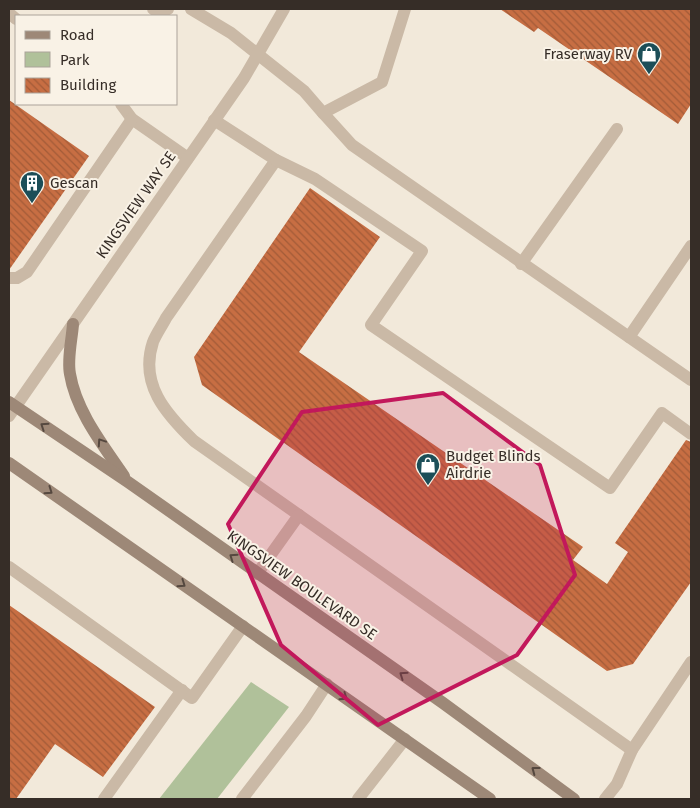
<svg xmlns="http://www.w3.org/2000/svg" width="700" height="808" viewBox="0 0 700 808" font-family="'Fira Sans',sans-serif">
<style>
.green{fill:#b0c19a}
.building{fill:url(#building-back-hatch)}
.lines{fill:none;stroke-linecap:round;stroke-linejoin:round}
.service{stroke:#cab9a6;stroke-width:12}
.minor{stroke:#cab9a6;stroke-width:12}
.secondary{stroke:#9d8877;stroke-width:12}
.oneway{stroke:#55483f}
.marked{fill:#c2185b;fill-opacity:0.2;stroke:#c2185b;stroke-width:4;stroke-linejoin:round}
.labels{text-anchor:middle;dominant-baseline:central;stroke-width:4;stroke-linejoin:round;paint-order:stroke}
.poi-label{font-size:15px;fill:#362d27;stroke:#f9f2e6;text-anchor:start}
.street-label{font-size:15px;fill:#362d27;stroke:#f9f2e6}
</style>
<defs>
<pattern id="building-back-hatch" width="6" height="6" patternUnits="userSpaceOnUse" patternTransform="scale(1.25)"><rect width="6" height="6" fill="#c76e43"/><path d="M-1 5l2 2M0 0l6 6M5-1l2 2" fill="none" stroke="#a25b38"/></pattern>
</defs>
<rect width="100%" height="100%" fill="#f2e9da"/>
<polygon class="green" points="251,682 289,707 217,799 159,799"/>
<g class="building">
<polygon points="500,9 691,9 691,104 678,124 538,28 534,32"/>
<polygon points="9,100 89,156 9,270"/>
<polygon points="310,188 380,237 299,352 583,547 573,560 607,584 628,552 615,543 686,440 691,442 691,582 633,664 607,671 202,385 194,357"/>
<polygon points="9,605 155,707 103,777 55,744 16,799 9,799"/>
</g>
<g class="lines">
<g class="service">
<polyline points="153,9 159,14 168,9"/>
<polyline points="191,9 231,33 304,91 323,113 382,82 405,9"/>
<polyline points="9,13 16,19"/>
<polyline points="121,104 132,119 188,158"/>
<polyline points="323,113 352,145 691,380"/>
<path d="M214,120L276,160L166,318C162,326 156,334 153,342C139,384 166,414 194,441L632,750"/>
<polyline points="276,160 315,179 422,251 371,325 610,488 662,413 691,434"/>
<polyline points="521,264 617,129"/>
<polyline points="9,278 17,278 27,272 132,119"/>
<polyline points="629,337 691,246"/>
<polyline points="9,567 192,698 243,626"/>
<polyline points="257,574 299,515"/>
<polyline points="104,799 182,690"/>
<polyline points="242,799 306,716 327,684"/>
<polyline points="358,799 405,739"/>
<polyline points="605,799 617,784 632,750 691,662"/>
</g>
<polyline class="minor" points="9,416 244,78 284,9"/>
<g class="secondary">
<path d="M73,324C72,339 67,359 70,374C76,411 103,445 124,476"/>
<polyline points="9,402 128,482 443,703 574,799"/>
<polyline points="9,463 490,799"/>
</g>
</g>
<defs><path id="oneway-chevron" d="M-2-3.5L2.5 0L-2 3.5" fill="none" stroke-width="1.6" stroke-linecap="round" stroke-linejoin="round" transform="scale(1.25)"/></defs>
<g class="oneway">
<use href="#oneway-chevron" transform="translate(44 426) rotate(-146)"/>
<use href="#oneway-chevron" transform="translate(101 442) rotate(-124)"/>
<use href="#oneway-chevron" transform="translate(49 491) rotate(35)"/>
<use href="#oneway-chevron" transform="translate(233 557) rotate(-145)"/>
<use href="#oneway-chevron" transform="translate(182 584) rotate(35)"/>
<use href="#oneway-chevron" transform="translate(403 675) rotate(-145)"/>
<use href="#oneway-chevron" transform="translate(344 697) rotate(35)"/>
<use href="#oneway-chevron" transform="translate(535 770) rotate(-143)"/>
</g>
<path class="marked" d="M443,393L540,465L575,575L517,655L378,725L281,645L228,524L302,412Z"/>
<defs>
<g id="shop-pin" transform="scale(1.25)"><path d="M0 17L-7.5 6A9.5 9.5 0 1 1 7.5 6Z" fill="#1c4e58" stroke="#f9f2e6"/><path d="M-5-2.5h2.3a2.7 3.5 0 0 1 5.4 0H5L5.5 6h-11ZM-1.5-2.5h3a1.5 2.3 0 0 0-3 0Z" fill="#fff"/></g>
<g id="building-pin" transform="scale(1.25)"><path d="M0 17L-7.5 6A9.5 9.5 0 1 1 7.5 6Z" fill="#1c4e58" stroke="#f9f2e6"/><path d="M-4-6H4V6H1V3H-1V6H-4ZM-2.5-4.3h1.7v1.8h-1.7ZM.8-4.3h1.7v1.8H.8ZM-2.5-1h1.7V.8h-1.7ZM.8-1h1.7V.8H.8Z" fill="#fff"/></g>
</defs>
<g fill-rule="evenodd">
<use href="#shop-pin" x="649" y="54"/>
<use href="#building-pin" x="32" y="183"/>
<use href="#shop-pin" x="428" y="465"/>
</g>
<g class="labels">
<g class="poi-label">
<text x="632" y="54" text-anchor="end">Fraserway RV</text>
<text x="50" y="183">Gescan</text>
<text x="446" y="456">Budget Blinds<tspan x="446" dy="17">Airdrie</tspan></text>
</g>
<g class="street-label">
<text transform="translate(136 205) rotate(-55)">KINGSVIEW WAY SE</text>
<text transform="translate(302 585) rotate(35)">KINGSVIEW BOULEVARD SE</text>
</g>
</g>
<rect width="700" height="808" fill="none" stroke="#362d27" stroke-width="20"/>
<rect x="15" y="15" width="162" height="90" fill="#f9f2e6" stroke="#aba39a"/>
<rect x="25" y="31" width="25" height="8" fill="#9d8877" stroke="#aba39a"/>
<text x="60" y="40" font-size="15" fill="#362d27">Road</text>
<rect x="25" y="52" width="25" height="15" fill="#b0c19a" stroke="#aba39a"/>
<text x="60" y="65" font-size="15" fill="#362d27">Park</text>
<rect x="25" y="78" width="25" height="15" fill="url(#building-back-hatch)" stroke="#aba39a"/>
<text x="60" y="90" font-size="15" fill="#362d27">Building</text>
</svg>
